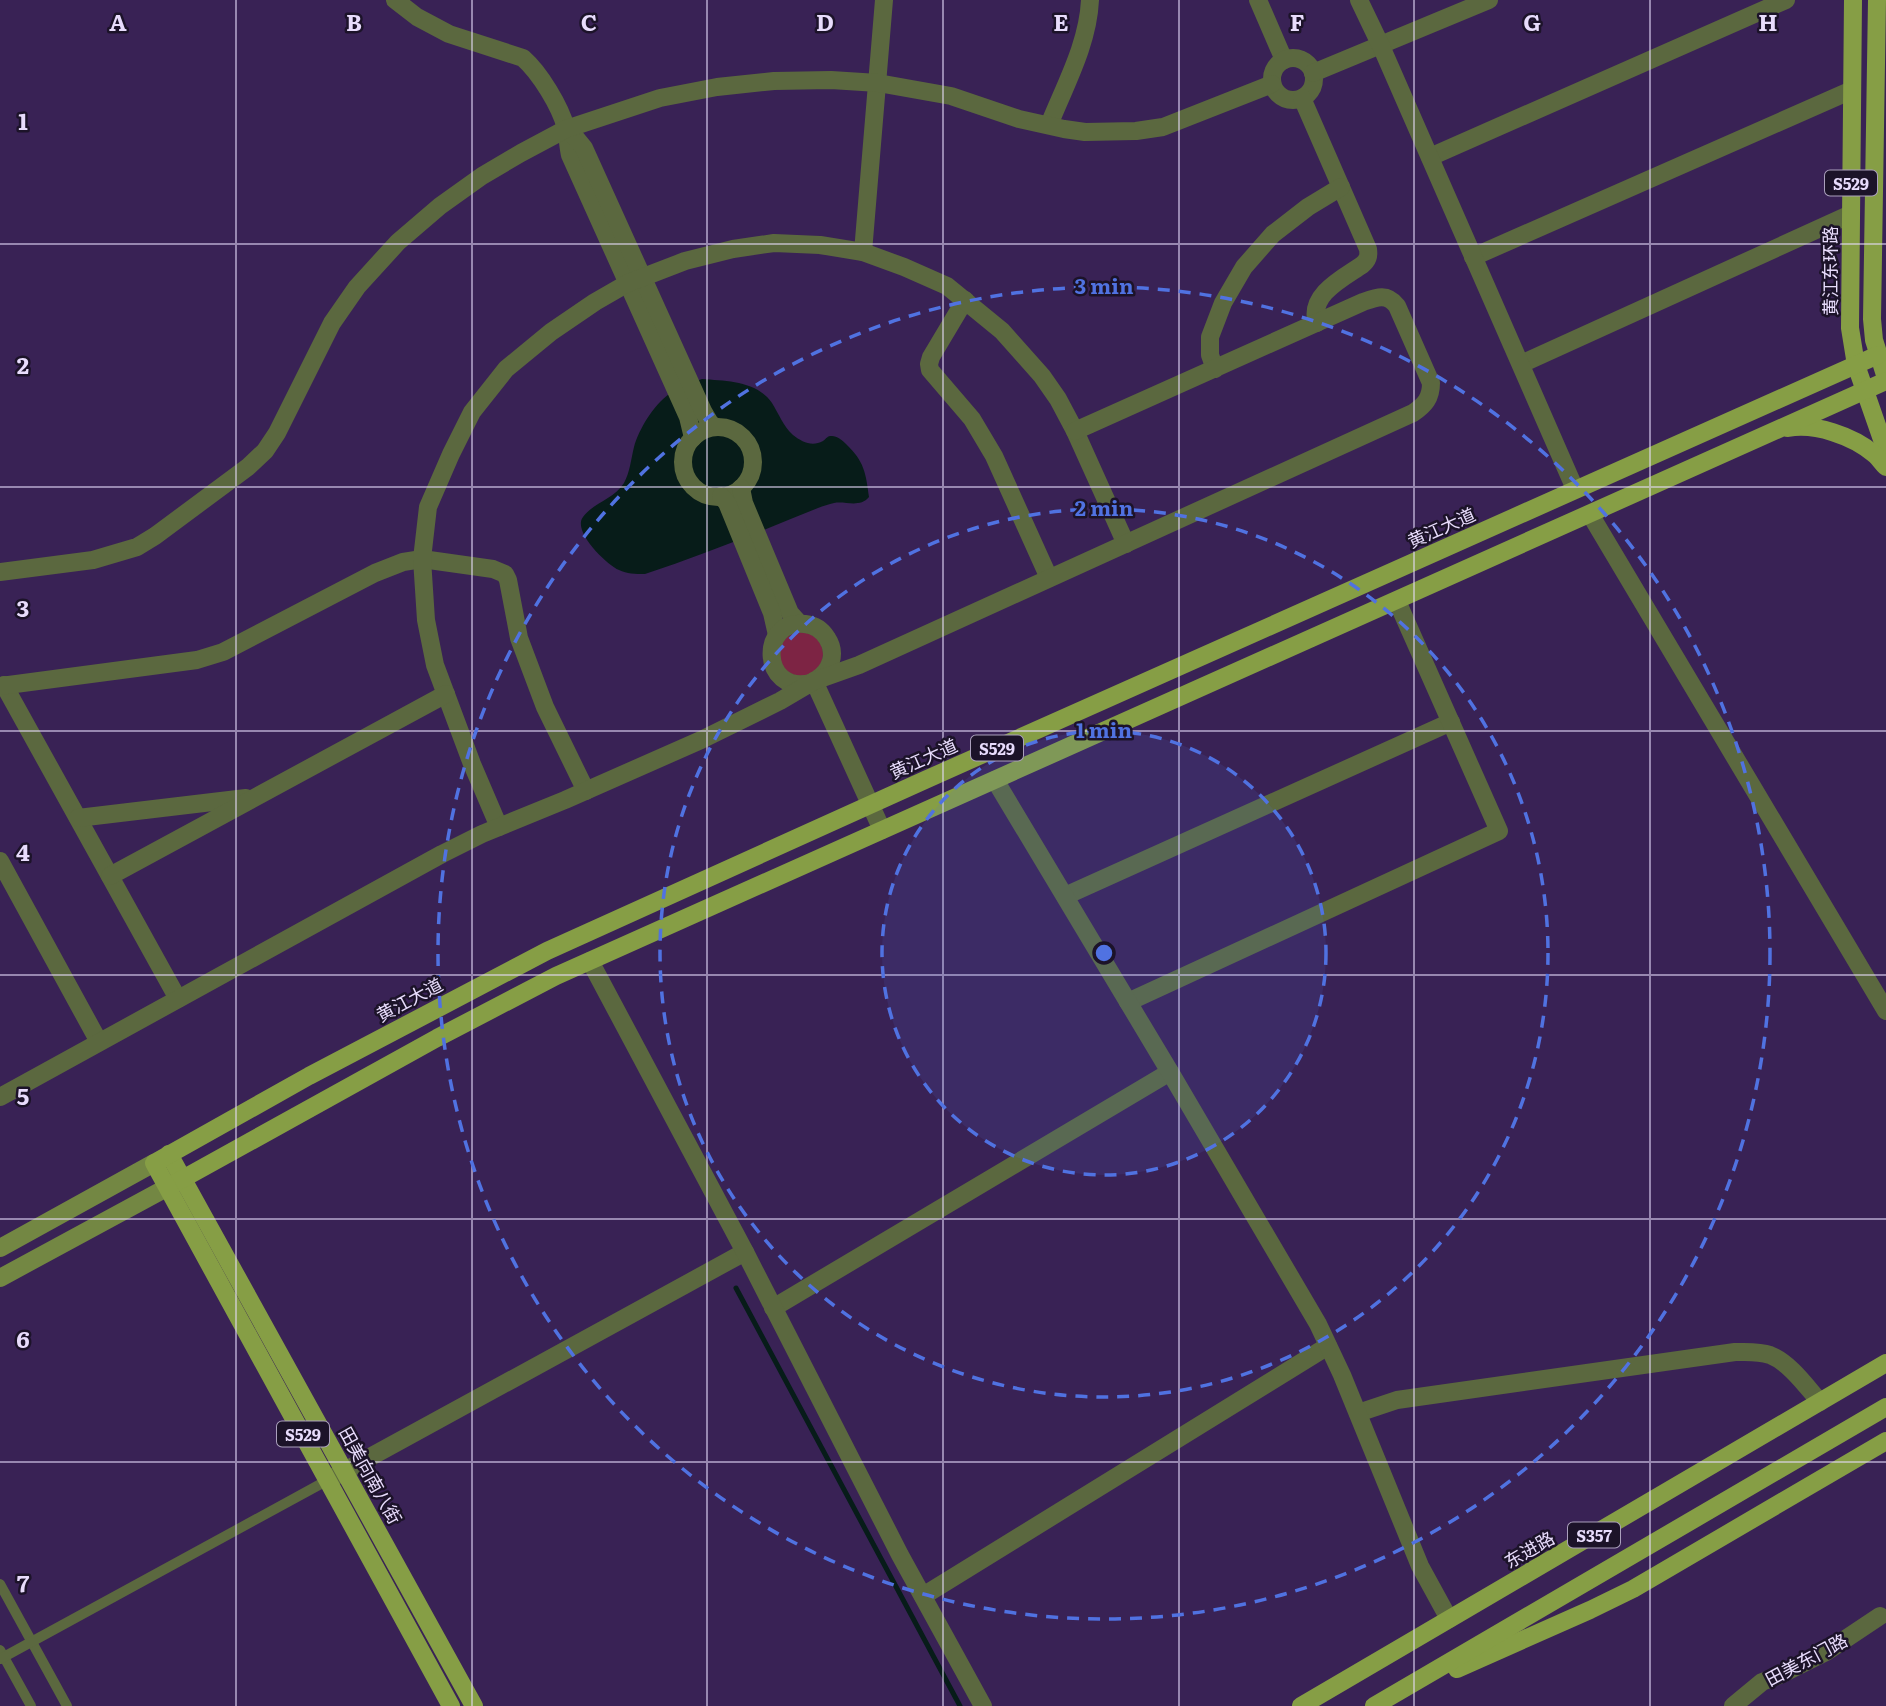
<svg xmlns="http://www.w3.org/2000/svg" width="1886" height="1706" viewBox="0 0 1886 1706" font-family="Literata,'Noto Sans SC',serif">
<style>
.green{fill:#7d2444}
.water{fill:#071c19}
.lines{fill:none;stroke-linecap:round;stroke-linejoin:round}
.stream{stroke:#071c19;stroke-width:5}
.service{stroke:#5b683f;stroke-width:10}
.minor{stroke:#5b683f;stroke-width:18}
.tertiary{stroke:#5b683f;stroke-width:18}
.secondary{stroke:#738743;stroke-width:18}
.primary{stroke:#869e45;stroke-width:18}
.grid{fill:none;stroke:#e8dcfc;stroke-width:2;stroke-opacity:0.55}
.ring{fill:none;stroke:#5072e1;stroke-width:3.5;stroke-dasharray:12 9}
.labels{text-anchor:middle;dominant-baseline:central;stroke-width:5;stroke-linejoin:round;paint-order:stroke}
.shield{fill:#1c1329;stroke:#aba0bd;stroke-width:2}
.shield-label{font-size:16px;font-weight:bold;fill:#e8dcfc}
.street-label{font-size:18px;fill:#e8dcfc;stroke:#1c1329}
.grid-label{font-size:23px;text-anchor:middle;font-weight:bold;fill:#e8dcfc;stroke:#1c1329;stroke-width:5;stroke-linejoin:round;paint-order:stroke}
.centre{fill:#5072e1;stroke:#1c1329;stroke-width:3.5}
.ring-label{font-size:21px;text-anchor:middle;font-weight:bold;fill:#5072e1;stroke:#1c1329;stroke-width:5;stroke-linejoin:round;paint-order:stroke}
</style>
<rect width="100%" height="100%" fill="#392255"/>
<circle class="green" cx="801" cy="654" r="22"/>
<path class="water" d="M702,379C727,381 757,381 772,403C779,414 783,426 793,435C802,442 812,447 823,441C827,438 827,436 832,436C837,436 842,440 846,444C864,461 866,473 869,497C860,508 846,501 834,503C829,504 823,506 818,508C761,531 704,555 645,574C635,574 627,574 619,570C606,564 572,531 583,517C593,503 614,499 624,483C630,472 631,459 634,447C639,429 653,406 669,394C678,386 691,383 702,379Z"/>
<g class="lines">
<polyline class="stream" points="736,1288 960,1706"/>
<g class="service">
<polyline points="0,1584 67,1706"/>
<polyline points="0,1650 31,1706"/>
<polyline points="0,1659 328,1480"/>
</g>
<g class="minor">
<path d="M395,0L417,17L449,34L523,58C540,73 560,106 566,128C568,137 568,147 570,155L688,417L693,438"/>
<polyline points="1258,0 1284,60"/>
<circle cx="1293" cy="79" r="21"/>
<polyline points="1313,73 1489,0"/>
<path d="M1302,98L1368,249C1369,256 1368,260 1362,265C1343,278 1308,295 1317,323"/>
<path d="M1049,125C1065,85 1088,44 1090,0"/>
<polyline points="566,129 575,137 584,148 703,411 710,423 715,427"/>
<polyline points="1430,157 1786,0"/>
<polyline points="863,252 884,0"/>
<polyline points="1473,257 1852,90"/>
<polyline points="965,300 931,357 929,364 930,370 972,419 994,456 1049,578"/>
<polyline points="1521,364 1851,214"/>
<polyline points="1215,369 1210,355 1210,337 1223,303 1244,267 1273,234 1308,207 1341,187"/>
<circle cx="718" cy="462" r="35"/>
<polyline points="741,488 744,503 790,613 799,623"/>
<polyline points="721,496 727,503 772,613 777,635"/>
<polyline points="0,572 93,560 137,547 155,536 248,467 265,451 277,433 332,323 357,287 398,242 440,206 482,176 521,153 566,129 660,98 717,87 774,81 831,80 878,83 951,96 1019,119 1064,129 1085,132 1136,131 1163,127 1272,84"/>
<polyline points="814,681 882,830"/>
<path d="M811,683C760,695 759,618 805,624C814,625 822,630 827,638C837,653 831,671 816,680"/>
<polyline points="4,685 178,999"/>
<polyline points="0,686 197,660 223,652 375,573 403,562 422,559 493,569 505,574 508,580 519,638 545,707 586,791"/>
<polyline points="78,818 246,798"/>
<polyline points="499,827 472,764 435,665 426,620 422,559 428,507 451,454 472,412 506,369 551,332 595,302 628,283 685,261 733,249 774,243 820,245 863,252 904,267 947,286 1002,331 1042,376 1058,399 1075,431 1126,544"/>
<polyline points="0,861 99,1042"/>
<polyline points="110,876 446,694"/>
<polyline points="1065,896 1451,722"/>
<polyline points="1128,1002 1499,831 1397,601"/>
<path d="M0,1097L442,854L482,834L565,800L701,740L780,701L814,681L859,665L1413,413C1425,405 1431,398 1431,383L1397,306C1387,293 1377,297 1363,302L1075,431"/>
<polyline points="773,1308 1170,1072"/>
<path d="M1358,1413L1397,1400L1735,1352C1747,1352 1759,1351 1770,1355C1790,1363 1806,1386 1820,1402"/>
<polyline points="330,1479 745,1252"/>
<polyline points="923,1596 1328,1346"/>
<polyline points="1733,1706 1762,1682 1782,1674 1826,1652 1880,1616"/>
</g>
<g class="tertiary">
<polyline points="1359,0 1381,46 1575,489"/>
<polyline points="1590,514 1886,1011"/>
<polyline points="995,780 1170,1072 1318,1324 1342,1375 1420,1566 1449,1619"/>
<polyline points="590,961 745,1252 900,1555 983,1706"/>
</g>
<g class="secondary">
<polyline points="0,1248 154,1163"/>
<polyline points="0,1278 168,1187"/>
</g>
<g class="primary">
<polyline points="1853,0 1850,328 1856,365 1886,451"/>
<polyline points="1877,0 1872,319 1874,340 1886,378"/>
<path d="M1788,428C1815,423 1853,436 1874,454C1879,458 1882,463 1886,467"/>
<polyline points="169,1154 474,1706"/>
<polyline points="168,1187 437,1038 556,976 1886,381"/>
<polyline points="1457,1669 1590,1610 1633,1589 1886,1441"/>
<polyline points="451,1706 154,1163 309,1076 547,951 925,780 1878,355"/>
<polyline points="1301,1706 1886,1363"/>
<polyline points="1374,1706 1886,1407"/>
</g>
</g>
<path class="grid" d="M236,0V1706M472,0V1706M707,0V1706M943,0V1706M1179,0V1706M1414,0V1706M1650,0V1706M0,244H1886M0,487H1886M0,731H1886M0,975H1886M0,1219H1886M0,1462H1886"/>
<circle cx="1104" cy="953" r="222" fill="#5072e1" fill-opacity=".12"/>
<g class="ring">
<circle cx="1104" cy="953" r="222"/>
<circle cx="1104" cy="953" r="444"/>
<circle cx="1104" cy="953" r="666"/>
</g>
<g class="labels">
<g class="shield">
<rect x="1825" y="170.5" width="52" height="25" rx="5"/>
<rect x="971" y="735.5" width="52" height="25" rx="5"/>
<rect x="277" y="1421.5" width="52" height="25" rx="5"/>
<rect x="1568" y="1522.5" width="52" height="25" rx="5"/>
</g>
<g class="shield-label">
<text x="1851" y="183">S529</text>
<text x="997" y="748">S529</text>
<text x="303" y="1434">S529</text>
<text x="1594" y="1535">S357</text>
</g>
<g class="street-label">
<text transform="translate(1829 271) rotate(-90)">黄江东环路</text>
<text transform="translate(1441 527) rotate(-24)">黄江大道</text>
<text transform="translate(923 758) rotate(-24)">黄江大道</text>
<text transform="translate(409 999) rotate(-28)">黄江大道</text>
<text transform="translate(371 1475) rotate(61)">田美向南八街</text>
<text transform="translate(1529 1549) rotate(-30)">东进路</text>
<text transform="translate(1806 1659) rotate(-28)">田美东门路</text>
</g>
</g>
<g class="grid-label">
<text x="118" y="31">A</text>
<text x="354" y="31">B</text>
<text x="589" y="31">C</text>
<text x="825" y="31">D</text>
<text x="1061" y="31">E</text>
<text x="1297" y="31">F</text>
<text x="1532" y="31">G</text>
<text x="1768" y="31">H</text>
<text x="23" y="130">1</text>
<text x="23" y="374">2</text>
<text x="23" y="617">3</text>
<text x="23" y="861">4</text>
<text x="23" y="1105">5</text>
<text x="23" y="1348">6</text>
<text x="23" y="1592">7</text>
</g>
<circle cx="1104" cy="953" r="10" class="centre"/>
<g class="ring-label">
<text x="1104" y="294">3 min</text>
<text x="1104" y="516">2 min</text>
<text x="1104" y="738">1 min</text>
</g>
</svg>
